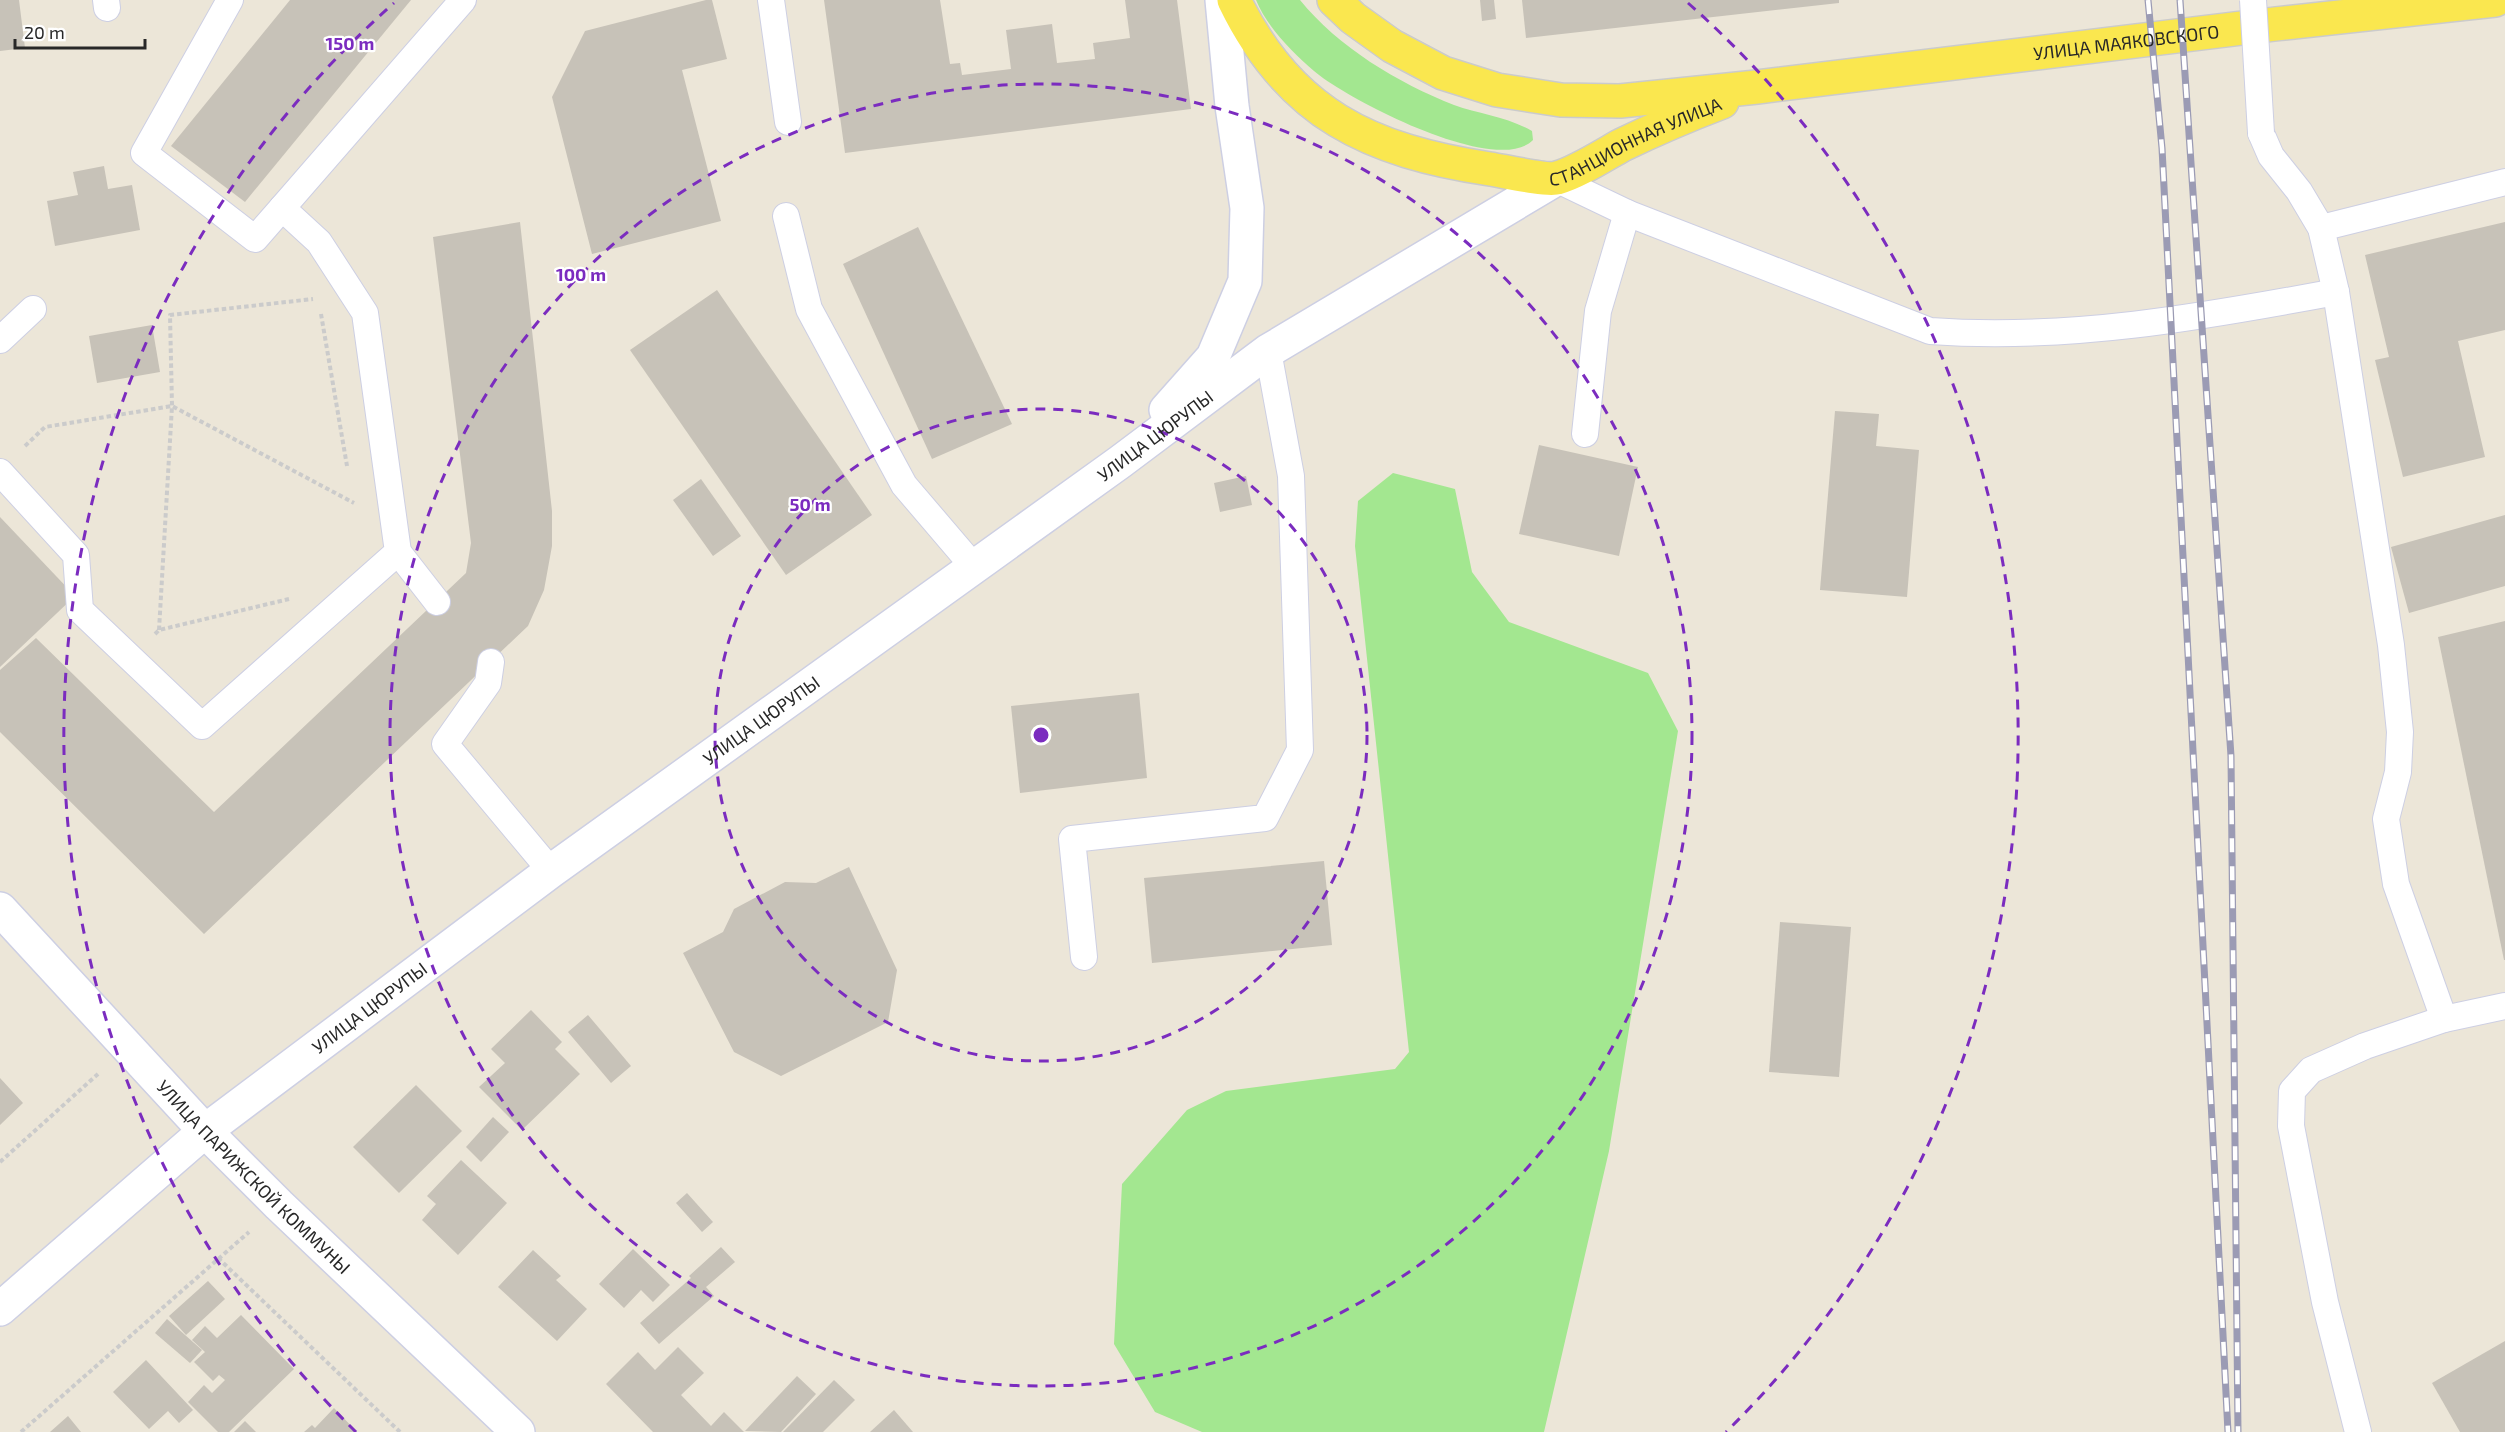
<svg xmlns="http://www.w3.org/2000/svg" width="2505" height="1432" viewBox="0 0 2505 1432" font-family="'Exo 2',sans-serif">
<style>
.green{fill:#a3e790}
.building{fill:#c7c2b8}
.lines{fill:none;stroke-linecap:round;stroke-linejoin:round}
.service-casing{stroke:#cdcfe3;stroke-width:28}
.minor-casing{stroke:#cdcfe3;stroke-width:36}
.secondary-casing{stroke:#cdcfe3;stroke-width:36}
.primary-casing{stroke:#cbcbcb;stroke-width:36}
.path{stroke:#cbcbcb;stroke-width:4;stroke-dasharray:4.5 3;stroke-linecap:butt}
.service{stroke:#fff;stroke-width:26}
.minor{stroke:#fff;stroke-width:33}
.secondary{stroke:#fff;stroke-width:33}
.primary{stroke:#fae74f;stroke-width:33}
.rail-casing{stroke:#9b9bb4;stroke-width:7}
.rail{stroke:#fff;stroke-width:4.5;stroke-dasharray:14;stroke-linecap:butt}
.service-bridge-casing{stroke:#cdcfe3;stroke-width:28;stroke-linecap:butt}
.service-bridge{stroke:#fff;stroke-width:26}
.ring{fill:none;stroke:#7b2cbf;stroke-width:3;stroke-dasharray:10 8}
.labels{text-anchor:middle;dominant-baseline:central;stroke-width:4.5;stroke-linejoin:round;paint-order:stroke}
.street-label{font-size:18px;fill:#282828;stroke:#fff}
.centre{fill:#7b2cbf;stroke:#fff;stroke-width:3}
.ring-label{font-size:18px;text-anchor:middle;font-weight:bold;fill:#7b2cbf;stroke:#fff;stroke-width:4.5;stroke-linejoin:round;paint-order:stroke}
</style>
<rect width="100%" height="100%" fill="#ece6d8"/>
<g class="green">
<path d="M1256,0H1300C1338,47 1398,83 1454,105C1479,114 1508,117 1532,131L1533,140C1497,177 1348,100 1314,71C1292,52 1267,27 1256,0Z"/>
<polygon points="1393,473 1455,489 1472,572 1509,622 1648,673 1678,731 1609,1151 1544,1432 1202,1432 1155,1412 1114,1344 1122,1184 1187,1110 1226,1091 1395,1069 1409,1052 1355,546 1358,501"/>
</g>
<g class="building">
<polygon points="0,0 19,0 25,48 0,51"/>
<polygon points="290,0 411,0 245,202 171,146"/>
<polygon points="706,0 712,0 727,59 682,70 721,221 592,254 552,97 585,31"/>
<polygon points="824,0 940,0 950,64 960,63 962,75 1011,69 1006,30 1052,24 1057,63 1095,59 1093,43 1130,38 1125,0 1177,0 1191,109 845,153"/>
<polygon points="1480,0 1494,0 1496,19 1482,21"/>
<polygon points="1522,0 1839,0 1839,3 1526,38"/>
<polygon points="104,166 108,189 132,185 140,230 55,246 47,201 78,195 73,172"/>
<polygon points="520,222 552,511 552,546 544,590 528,626 204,934 0,732 0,670 36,638 214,812 466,573 471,543 433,237"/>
<polygon points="2505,222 2505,330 2458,341 2485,457 2403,477 2375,360 2389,357 2365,255"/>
<polygon points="918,227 1012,424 932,459 843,264"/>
<polygon points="717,290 872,515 786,575 630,350"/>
<polygon points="152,325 160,372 97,383 89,336"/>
<polygon points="1835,411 1879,414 1876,446 1919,450 1907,597 1820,590"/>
<polygon points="1539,445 1638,467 1619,556 1519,534"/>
<polygon points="1246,476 1252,505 1220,512 1214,483"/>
<polygon points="701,479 741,536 713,556 673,500"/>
<polygon points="2505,515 2505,586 2409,613 2391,547"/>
<polygon points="0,517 75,596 0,667"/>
<polygon points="2505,621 2505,960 2504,960 2438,637"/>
<polygon points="1139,693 1147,778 1020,793 1011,706"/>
<polygon points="1324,861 1332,945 1152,963 1144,878"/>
<polygon points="849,867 897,970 888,1022 781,1076 734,1052 683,953 723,932 734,909 785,882 816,883"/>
<polygon points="1780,922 1851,927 1839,1077 1769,1072"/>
<polygon points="531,1010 562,1042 555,1049 580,1074 522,1130 479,1087 505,1063 491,1049"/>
<polygon points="588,1015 631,1066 611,1083 568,1032"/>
<polygon points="0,1078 23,1103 0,1125"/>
<polygon points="416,1085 462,1131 399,1193 353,1147"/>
<polygon points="493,1117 509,1132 481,1162 466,1147"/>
<polygon points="461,1160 507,1203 458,1255 422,1220 436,1204 427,1196"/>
<polygon points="687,1193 713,1222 702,1232 676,1203"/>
<polygon points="721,1247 735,1262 706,1287 714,1296 659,1344 640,1323 691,1278 689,1276"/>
<polygon points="633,1249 670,1285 653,1302 641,1290 624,1308 599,1284"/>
<polygon points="533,1250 561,1276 556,1280 587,1309 557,1341 498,1287"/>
<polygon points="208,1281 225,1299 186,1335 169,1316"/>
<polygon points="241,1315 294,1369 229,1432 218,1432 188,1402 204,1385 212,1393 225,1380 219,1375 213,1381 194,1362 205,1352 192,1340 205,1326 217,1338"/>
<polygon points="167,1319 202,1350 190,1363 155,1333"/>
<polygon points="2505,1341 2505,1432 2460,1432 2432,1383"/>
<polygon points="678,1347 704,1373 681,1395 711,1426 724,1412 744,1432 653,1432 606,1384 638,1352 655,1370"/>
<polygon points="146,1360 193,1410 179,1423 168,1411 149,1429 113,1392"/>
<polygon points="797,1376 816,1394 781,1432 745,1431"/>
<polygon points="834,1380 855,1400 823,1432 783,1432"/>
<polygon points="334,1408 357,1432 304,1432 312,1425 315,1428"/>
<polygon points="894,1410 913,1432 870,1432"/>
<polygon points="68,1416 81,1432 50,1432"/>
<polygon points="245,1421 256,1432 234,1432"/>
</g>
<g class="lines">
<g class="service-casing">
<g id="service">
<polyline points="106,0 107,8"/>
<polyline points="230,0 144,153 255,239 282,208"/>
<polyline points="771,0 788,122"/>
<polyline points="2261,133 2271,156 2299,191 2321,228 2336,292 2391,645 2400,732 2398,772 2386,819 2396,884 2444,1019 2505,1006"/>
<path d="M1556,179L1627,213L1930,331C2068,341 2202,317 2336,292"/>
<polyline points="786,216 809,309 904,485 974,567"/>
<polyline points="2321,228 2505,182"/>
<polyline points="0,340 33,309"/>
<polyline points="1585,434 1598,311 1627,213"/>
<polyline points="0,472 76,555 80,610 202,726 398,552 365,313 319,242 282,208 463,0"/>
<polyline points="398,552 437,602"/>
<polyline points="491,662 488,683 445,744 551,871"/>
<polyline points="1084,957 1072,839 1265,818 1300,750 1291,476 1268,351"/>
<polyline points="2358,1432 2325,1302 2291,1126 2292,1091 2311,1070 2365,1046 2444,1019"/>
</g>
</g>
<g class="minor-casing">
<g id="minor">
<path id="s1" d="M0,909L205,1131L279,1205L518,1432"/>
</g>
</g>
<g class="secondary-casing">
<g id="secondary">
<polyline points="1166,410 1213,357 1245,281 1247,208 1232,106 1222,0"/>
<path id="s2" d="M0,1309L205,1131L551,871L1120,462L1268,351L1556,179"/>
</g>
</g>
<g class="primary-casing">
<g id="primary">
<path id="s3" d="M1234,0C1289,114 1370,151 1490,169C1503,171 1547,181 1557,178C1576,173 1604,155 1622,145C1655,129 1688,115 1722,102"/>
<path id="s4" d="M1334,0L1353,18L1392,46L1443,73L1497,90L1561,100L1620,101L1757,87L2275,24L2495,0"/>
</g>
</g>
<g class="path">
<polyline points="321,314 347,466"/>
<polyline points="25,446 45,427 172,406 354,503"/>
<polyline points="159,630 172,406 170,315 313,299"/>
<polyline points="155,634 159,630 289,599"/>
<polyline points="0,1162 98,1074"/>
<polyline points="218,1258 400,1432"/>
<polyline points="21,1432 249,1232"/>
</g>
<use href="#service" class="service"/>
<use href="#minor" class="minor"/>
<use href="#secondary" class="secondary"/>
<use href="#primary" class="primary"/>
<g class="rail-casing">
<g id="rail">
<polyline points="2148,0 2162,148 2228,1432"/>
<polyline points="2180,0 2231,756 2238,1432"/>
</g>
</g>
<use href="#rail" class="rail"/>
<g class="service-bridge-casing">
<polyline id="service-bridge" points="2253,0 2261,133"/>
</g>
<use href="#service-bridge" class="service-bridge"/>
</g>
<g class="ring">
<circle cx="1041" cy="735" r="326"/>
<circle cx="1041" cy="735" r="651"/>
<path d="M356 1432A977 977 0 0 1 394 3M1688 3A977 977 0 0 1 1726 1432"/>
</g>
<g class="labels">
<g class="street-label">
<text stroke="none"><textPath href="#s4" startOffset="822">УЛИЦА МАЯКОВСКОГО</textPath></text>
<text stroke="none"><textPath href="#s3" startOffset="476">СТАНЦИОННАЯ УЛИЦА</textPath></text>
<text stroke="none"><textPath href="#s2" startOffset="1449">УЛИЦА ЦЮРУПЫ</textPath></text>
<text stroke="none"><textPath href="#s2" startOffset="963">УЛИЦА ЦЮРУПЫ</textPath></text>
<text stroke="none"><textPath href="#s2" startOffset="477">УЛИЦА ЦЮРУПЫ</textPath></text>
<text stroke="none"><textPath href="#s1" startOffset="369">УЛИЦА ПАРИЖСКОЙ КОММУНЫ</textPath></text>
</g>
</g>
<circle cx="1041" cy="735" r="9" class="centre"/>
<g class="ring-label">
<text x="350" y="50">150 m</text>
<text x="581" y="281">100 m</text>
<text x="810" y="511">50 m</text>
</g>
<path d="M15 39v9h130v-9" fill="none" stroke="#282828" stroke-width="3"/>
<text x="24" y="39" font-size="18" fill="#282828" stroke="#ffffff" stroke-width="4.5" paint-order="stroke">20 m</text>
</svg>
